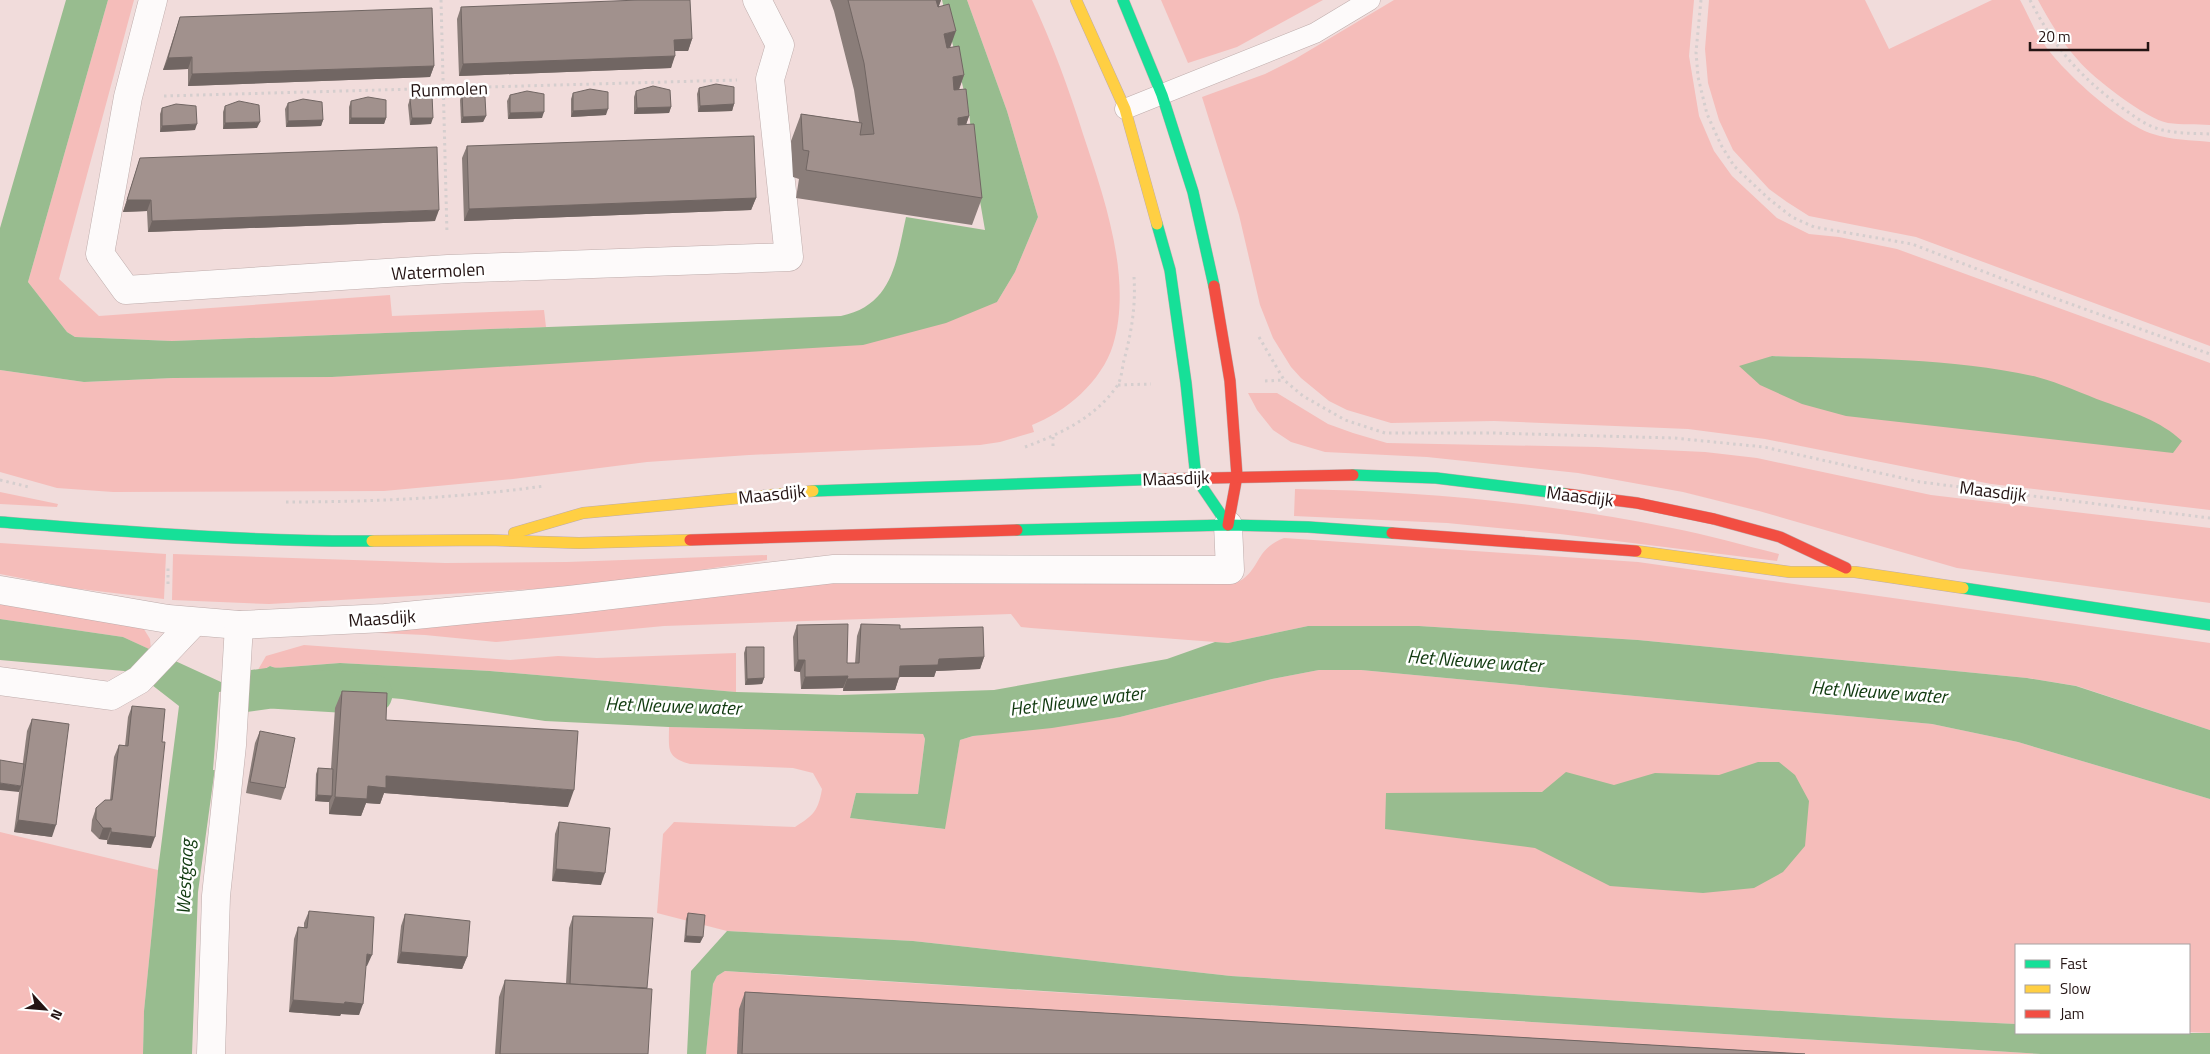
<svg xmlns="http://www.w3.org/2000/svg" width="2210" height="1054" viewBox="0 0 2210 1054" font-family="'Titillium Web',sans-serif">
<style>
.green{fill:#f5bdba;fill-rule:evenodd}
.water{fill:#98bc8f}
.pier{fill:#f1dcdb}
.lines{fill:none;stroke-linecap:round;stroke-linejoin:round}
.canal{stroke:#98bc8f;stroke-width:41}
.lane-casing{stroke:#beacab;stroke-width:21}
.street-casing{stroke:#beacab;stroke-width:29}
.fast-casing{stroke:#beacab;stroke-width:12}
.slow-casing{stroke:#beacab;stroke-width:12}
.jam-casing{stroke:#beacab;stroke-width:12}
.path{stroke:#d5cece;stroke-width:3;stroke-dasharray:2.5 4;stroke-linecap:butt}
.lane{stroke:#fdfafa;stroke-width:20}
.street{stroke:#fdfafa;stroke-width:28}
.fast{stroke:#16e098;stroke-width:11}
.slow{stroke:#ffcf43;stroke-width:11}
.jam{stroke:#f24e42;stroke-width:11}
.wall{fill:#8a7d79}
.shaded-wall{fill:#716663}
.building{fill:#a1918d;stroke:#716663}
.labels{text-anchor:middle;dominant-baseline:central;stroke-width:5;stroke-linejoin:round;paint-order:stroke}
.street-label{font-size:18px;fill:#241413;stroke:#fff}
.water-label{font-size:19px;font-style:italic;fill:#0f390e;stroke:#fff}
</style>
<rect width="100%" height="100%" fill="#f1dcdb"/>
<g class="green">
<polygon points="108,0 134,0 59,279 99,316 390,295 392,316 544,310 546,327 172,341 75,337 67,332 28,282"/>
<path d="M967,0H1032C1052,43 1069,89 1083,134C1104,197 1133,279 1113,345C1102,381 1066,412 1032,425L1034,432L1000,442L980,445L749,455L647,462L513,479L384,491L113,492L57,488L0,472V370L84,382L173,378L332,377L997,302L1015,272L1038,217L1007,111Z"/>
<polygon points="1161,0 1323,0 1237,47 1188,63"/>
<path d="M1394,0H1694L1689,56L1699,116L1714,151L1732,176L1777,218L1809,234L1839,237L1897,249L2210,363V510L1991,484L1765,439L1688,429L1494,421L1391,423L1347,410L1329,401L1301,378L1291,367L1273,338L1260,305L1239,215L1202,97L1265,74L1295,59ZM1772,356L1908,361L1969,367L2038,378L2143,417L1760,361Z"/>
<path d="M1709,0H1865L1889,49L1992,0H2020C2028,14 2034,31 2044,44C2063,72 2121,124 2153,134C2171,140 2191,140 2210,142V346L1916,237L1809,216L1787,202L1769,189L1733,150L1719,120L1708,83L1705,49Z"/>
<path d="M2038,0H2210V125C2197,124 2181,125 2168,123C2146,119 2093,78 2078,60C2062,42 2050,22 2038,0Z"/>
<polygon points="1248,393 1277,393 1328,424 1353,433 1387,443 1598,447 1705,452 1757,458 1931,495 2210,528 2210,603 1957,568 1759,511 1683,492 1578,473 1427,457 1325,452 1291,442 1273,430 1257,410"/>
<path d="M1295,489C1421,491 1548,503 1672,528C1708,535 1743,545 1779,554L1777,561L1560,534L1447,523L1294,516Z"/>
<polygon points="0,492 58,504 57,507 0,504"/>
<path d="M1284,538L1638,562L2210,643V730L2077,686L2027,678L1638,640L1419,626H1308L1228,643L1031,628L1021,627L1011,614L664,626L496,642L425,635L334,631L835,580L1228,584C1233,583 1239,582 1243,579C1262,564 1256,549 1284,538Z"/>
<polygon points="0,543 166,554 164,599 72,588 0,574"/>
<polygon points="173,554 445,563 567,562 767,555 767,560 639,579 536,589 269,604 172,600"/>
<polygon points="0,599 142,626 150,639 151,650 123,637 0,619"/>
<polygon points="304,645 510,660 558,656 597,658 736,653 736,692 490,671 340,663 275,668 270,666 255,675 266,656"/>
<path d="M1319,670H1361L1932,724L2018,742L2210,799V1033L2189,1032V945H2016V1024L1890,1018L1231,976L913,941L727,931L657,913L663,834L674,822L795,827C814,815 818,811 822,789L813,773L793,768L690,764C666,757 669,750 669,727L923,734L925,739L918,794L856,793L850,818L944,829L960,740L973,736L1120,717L1272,679Z"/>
<polygon points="0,832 158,870 144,1011 143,1054 0,1054"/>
<polygon points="725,971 782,975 2041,1054 706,1054 713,984 717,976"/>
</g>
<g class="water">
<path d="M66,0H108L28,282L67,332L75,337L172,341L841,316C893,305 896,262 906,217L985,230L976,178L969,112L942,0H967L1007,111L1038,217L1015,272L997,302L946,323L863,345L332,377L173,378L84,382L0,370V228Z"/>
<path d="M1772,356C1860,359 1951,357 2037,377C2060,383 2083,394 2105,402C2132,412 2161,421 2182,441L2173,453L1846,416L1802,404L1760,385L1739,366Z"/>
<polygon points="0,619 123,637 221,682 221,692 252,688 255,675 270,666 275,668 340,663 490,671 736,692 840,695 994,690 1167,659 1215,642 1228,643 1308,626 1419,626 1638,640 2027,678 2076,686 2210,730 2210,799 2018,742 1932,724 1361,670 1319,670 1272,679 1120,717 1052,728 973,736 960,740 945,829 850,818 856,793 918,794 925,739 923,734 669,727 545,721 402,699 284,689 267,701 247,708 215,768 198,892 192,1054 143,1054 144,1011 158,870 179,706 152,685 124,671 0,660"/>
<polygon points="1758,762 1779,762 1795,775 1809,801 1805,846 1783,872 1754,888 1703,893 1610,886 1535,848 1385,829 1386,793 1542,792 1566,772 1614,785 1655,773 1719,775"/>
<polygon points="727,931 913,941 1231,976 1890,1018 2016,1024 2016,1033 2210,1033 2210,1054 2041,1054 725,971 717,976 713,984 706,1054 687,1054 691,971"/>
</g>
<polygon class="pier" points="255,687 255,708 220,720 217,770 213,770 219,692"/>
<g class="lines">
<polyline class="canal" points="242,692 271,688 372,694"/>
<g class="lane-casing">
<polyline id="lane" points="1125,109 1315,33 1370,0"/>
</g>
<g class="street-casing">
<g id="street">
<polyline points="153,0 128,97 100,254 126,290 448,269 789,257 770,79 780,45 757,0"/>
<polyline points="0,590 168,619 239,625 385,618 569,600 834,569 1230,570 1228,525"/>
<polyline points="0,681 111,696 139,680 194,622"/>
<polyline points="211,1054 216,896 232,745 239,625"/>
</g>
</g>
<g class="fast-casing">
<g id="fast">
<polyline points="1123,0 1162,95 1193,192 1214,286"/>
<polyline points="1157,224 1170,270 1186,383 1196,478 1228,525"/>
<polyline points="1353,475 1436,478 1566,494"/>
<polyline points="813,491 1163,479"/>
<path d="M0,522C124,531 248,542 372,541"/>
<polyline points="1017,530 1228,525 1308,527 1392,533"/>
<polyline points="1963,588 2210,625"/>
</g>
</g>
<g class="slow-casing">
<g id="slow">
<polyline points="1076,0 1125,109 1157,224"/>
<polyline points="514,533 583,513 813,491"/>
<polyline points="372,541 489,540 579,543 690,540"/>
<polyline points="1636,551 1790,572 1855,572 1963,588"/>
</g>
</g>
<g class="jam-casing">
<g id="jam">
<polyline points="1214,286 1230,381 1237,476 1228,525"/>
<polyline points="1163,479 1353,475"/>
<polyline points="1566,494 1637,503 1714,519 1780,537 1846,568"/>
<polyline points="1392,533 1636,551"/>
<polyline points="690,540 1017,530"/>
</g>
</g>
<g class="path">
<polyline points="441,0 447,234"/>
<polyline points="1701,0 1696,52 1698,77 1707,114 1721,145 1734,166 1769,199 1792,217 1814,227 1912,244 2029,289 2210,354"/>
<path d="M2030,0C2054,47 2078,75 2121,107C2131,114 2141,122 2153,127C2171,134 2191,133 2210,134"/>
<polyline points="164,96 737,80"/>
<polyline points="1259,337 1284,380 1303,396 1345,420 1385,433 1492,433 1674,438 1764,447 1920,482 2210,518"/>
<polyline points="1265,381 1284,380"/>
<polyline points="1118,385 1151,384"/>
<polyline points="1053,437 1053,449"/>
<path d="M1025,447C1060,434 1095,418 1117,386C1121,380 1122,371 1123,364C1131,335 1136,307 1134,277"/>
<polyline points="0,480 29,487"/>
<path d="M286,502C372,502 458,498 544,486"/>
<polyline points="168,584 168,567"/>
</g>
<use href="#lane" class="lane"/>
<use href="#street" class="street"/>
<use href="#fast" class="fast"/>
<use href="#slow" class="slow"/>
<use href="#jam" class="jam"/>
</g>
<g class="wall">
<polygon points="830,0 941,0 939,6 950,47 964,75 959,90 969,116 966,125 982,198 972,225 796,198 799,179 793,177 791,141 801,114 859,122 854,90 834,11"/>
<polygon points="461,7 692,39 688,51 675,51 671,68 459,76 457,19"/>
<polygon points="180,17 434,66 430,77 188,86 188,69 163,70"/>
<polygon points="699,88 734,104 732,111 698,112 697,94"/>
<polygon points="636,91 671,107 669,113 634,114 634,97"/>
<polygon points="573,93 606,115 571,117 571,99"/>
<polygon points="462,94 486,116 483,122 461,123 460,100"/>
<polygon points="510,95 542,118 508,119 507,101"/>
<polygon points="410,99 431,124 410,125 408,105"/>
<polygon points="351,101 386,118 384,124 349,124 349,107"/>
<polygon points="288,103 323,120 321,126 286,127 285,109"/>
<polygon points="225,106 257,128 223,129 223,112"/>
<polygon points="162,108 195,130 160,132 160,114"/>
<polygon points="467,146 756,198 751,210 464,221 462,158"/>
<polygon points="140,158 435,221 148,232 147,211 123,212"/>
<polygon points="861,624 900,629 984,657 980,669 936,671 934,677 899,677 895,690 843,691 843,688 801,689 800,672 794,671 793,637 797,625 847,663 855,663 857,636"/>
<polygon points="746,647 764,678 762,684 745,685 744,653"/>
<polygon points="342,691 386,720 568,807 384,793 380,804 366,803 361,816 329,814 329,802 315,801 316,774 318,768 331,769 335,708"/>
<polygon points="132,706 151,848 107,844 107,840 99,839 91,831 92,820 96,808 110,800 114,757 119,745 125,746 128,717"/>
<polygon points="32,719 52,837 14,832 27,731"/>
<polygon points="260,731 285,788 281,800 246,793 255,743"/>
<polygon points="559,822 601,885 552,881 555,834"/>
<polygon points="309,911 367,966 366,966 359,1015 341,1014 340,1016 289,1012 294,939 298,927 304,928 304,923"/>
<polygon points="688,913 703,937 700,943 684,942 686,919"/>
<polygon points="405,914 467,957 462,969 397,963 401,926"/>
<polygon points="573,916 647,988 648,1054 495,1054 499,997 505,980 566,983 569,928"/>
<polygon points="745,992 1805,1054 737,1054 739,1009"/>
</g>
<g class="shaded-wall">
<polygon points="931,0 941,0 935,16"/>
<polygon points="956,31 946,59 944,34"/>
<polygon points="692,39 688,51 670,51 674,40"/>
<polygon points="675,56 671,68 459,76 463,64"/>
<polygon points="192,57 188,69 163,70 168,58"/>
<polygon points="434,66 430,77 188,86 192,74"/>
<polygon points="964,75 954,102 953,77"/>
<polygon points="734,104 732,111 698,112 700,106"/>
<polygon points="671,107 669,113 634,114 637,108"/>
<polygon points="608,109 606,115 571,117 573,111"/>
<polygon points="544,112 542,118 508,119 510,113"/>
<polygon points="486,116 483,122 461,123 463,117"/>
<polygon points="969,116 959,144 958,118"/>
<polygon points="351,118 386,118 384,124 349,124"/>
<polygon points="412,118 433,118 431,124 410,125"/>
<polygon points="323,120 321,126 286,127 288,121"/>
<polygon points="260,122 257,128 223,129 225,123"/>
<polygon points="197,124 195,130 160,132 162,126"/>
<polygon points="756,198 751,210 464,221 469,209"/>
<polygon points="127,200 151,200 147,211 123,212"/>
<polygon points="439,210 435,221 148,232 152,221"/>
<polygon points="984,657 980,669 936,671 934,677 895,677 900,666 939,659"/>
<polygon points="798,660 805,660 800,672 794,671"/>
<polygon points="848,676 843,688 801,689 805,677"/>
<polygon points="764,678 762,684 745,685 747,679"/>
<polygon points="899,678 895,690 843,691 847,679"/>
<polygon points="386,776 574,790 568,807 384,793 380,804 366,803 361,816 329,814 335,797 368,786"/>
<polygon points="0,783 21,786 19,792 0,790"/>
<polygon points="317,795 332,796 329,802 315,801"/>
<polygon points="18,820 56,825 52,837 14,832"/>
<polygon points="103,828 111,828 107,840 99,839"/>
<polygon points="111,832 155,837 151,848 107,844"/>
<polygon points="556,869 605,873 601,885 552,881"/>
<polygon points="686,936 703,937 700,943 684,942"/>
<polygon points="401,952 467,957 462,969 397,963"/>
<polygon points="367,954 372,955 367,966 363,966"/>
<polygon points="293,1000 345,1002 363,1004 359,1015 341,1014 340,1016 289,1012"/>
</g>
<g class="building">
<polygon points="639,0 690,0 692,39 674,40 675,56 463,64 461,7"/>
<polygon points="848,0 936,0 938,7 949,4 956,31 944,34 947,48 959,46 964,75 953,77 954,90 966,89 969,116 958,118 958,125 974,124 982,198 806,170 809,151 803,150 801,114 862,123 860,135 874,134 864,63"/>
<polygon points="432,8 434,66 192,74 192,57 168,58 180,17"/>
<polygon points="716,84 734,87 734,104 700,106 699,88"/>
<polygon points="653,86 670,90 671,107 637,108 636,91"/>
<polygon points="590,89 608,92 608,109 573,111 573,93"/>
<polygon points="527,91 544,94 544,112 510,113 510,95"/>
<polygon points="432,94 433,118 412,118 410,99"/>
<polygon points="462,94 485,97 486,116 463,117"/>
<polygon points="368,97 386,100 386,118 351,118 351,101"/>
<polygon points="303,99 322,102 323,120 288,121 288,103"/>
<polygon points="239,101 259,105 260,122 225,123 225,106"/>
<polygon points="176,104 196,106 197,124 162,126 162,108"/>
<polygon points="754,136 756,198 469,209 467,146"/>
<polygon points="437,147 439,210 152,221 151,200 127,200 140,158"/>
<polygon points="848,624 847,663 859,663 861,624 900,625 900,629 983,627 984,657 939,659 938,665 900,666 899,678 847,679 848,676 805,677 805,660 798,660 797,625"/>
<polygon points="746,647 764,647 764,678 747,679"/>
<polygon points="342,691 387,693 386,720 578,731 574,790 386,776 386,788 368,786 367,799 335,797"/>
<polygon points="132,706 165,709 162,742 165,742 155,837 111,832 111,828 103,828 96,819 96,808 105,800 112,800 119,745 128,746"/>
<polygon points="32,719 69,724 56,825 18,820"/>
<polygon points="260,731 295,738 285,788 250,782"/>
<polygon points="0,760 24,764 21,786 0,783"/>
<polygon points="318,768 333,769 332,796 317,795"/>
<polygon points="559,822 610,828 605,873 556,869"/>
<polygon points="309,911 374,917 372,955 367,954 363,1004 345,1002 344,1004 293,1000 298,927 307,928"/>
<polygon points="688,913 705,915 703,937 686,936"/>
<polygon points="405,914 470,921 467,957 401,952"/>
<polygon points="573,916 653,918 647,988 570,984"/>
<polygon points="505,980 652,989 648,1054 500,1054"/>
<polygon points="745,992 1805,1054 742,1054"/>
</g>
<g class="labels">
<g class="street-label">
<text transform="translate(449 89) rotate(-2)">Runmolen</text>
<text transform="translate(438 271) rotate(-3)">Watermolen</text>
<text transform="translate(1176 478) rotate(-2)">Maasdijk</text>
<text transform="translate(1993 491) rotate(7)">Maasdijk</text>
<text transform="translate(772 494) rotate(-6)">Maasdijk</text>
<text transform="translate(1580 496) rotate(7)">Maasdijk</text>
<text transform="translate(382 618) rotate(-4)">Maasdijk</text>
</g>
<g class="water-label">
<text transform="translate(1475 660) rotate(4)">Het Nieuwe water</text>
<text transform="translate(1879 691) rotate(4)">Het Nieuwe water</text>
<text transform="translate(1077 700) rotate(-7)">Het Nieuwe water</text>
<text transform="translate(673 705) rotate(2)">Het Nieuwe water</text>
<text transform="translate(184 877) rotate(-87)">Westgaag</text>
</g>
</g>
<rect x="2015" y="944" width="175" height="90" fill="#ffffff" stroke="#a7a1a1"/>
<rect x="2025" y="960" width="25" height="8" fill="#16e098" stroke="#a7a1a1"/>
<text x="2060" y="969" font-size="15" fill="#241413">Fast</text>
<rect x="2025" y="985" width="25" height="8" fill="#ffcf43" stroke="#a7a1a1"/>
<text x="2060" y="994" font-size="15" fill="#241413">Slow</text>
<rect x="2025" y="1010" width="25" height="8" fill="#f24e42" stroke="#a7a1a1"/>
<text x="2060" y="1019" font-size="15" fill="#241413">Jam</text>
<g transform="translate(45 1009) rotate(116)" stroke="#ffffff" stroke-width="4" paint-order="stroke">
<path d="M0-4L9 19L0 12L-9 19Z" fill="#241413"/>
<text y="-8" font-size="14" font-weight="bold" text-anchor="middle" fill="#241413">N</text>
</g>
<path d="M2030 42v8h118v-8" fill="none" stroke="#241413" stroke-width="2.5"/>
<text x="2038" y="42" font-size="15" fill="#241413" stroke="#ffffff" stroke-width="4" paint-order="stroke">20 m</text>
</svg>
